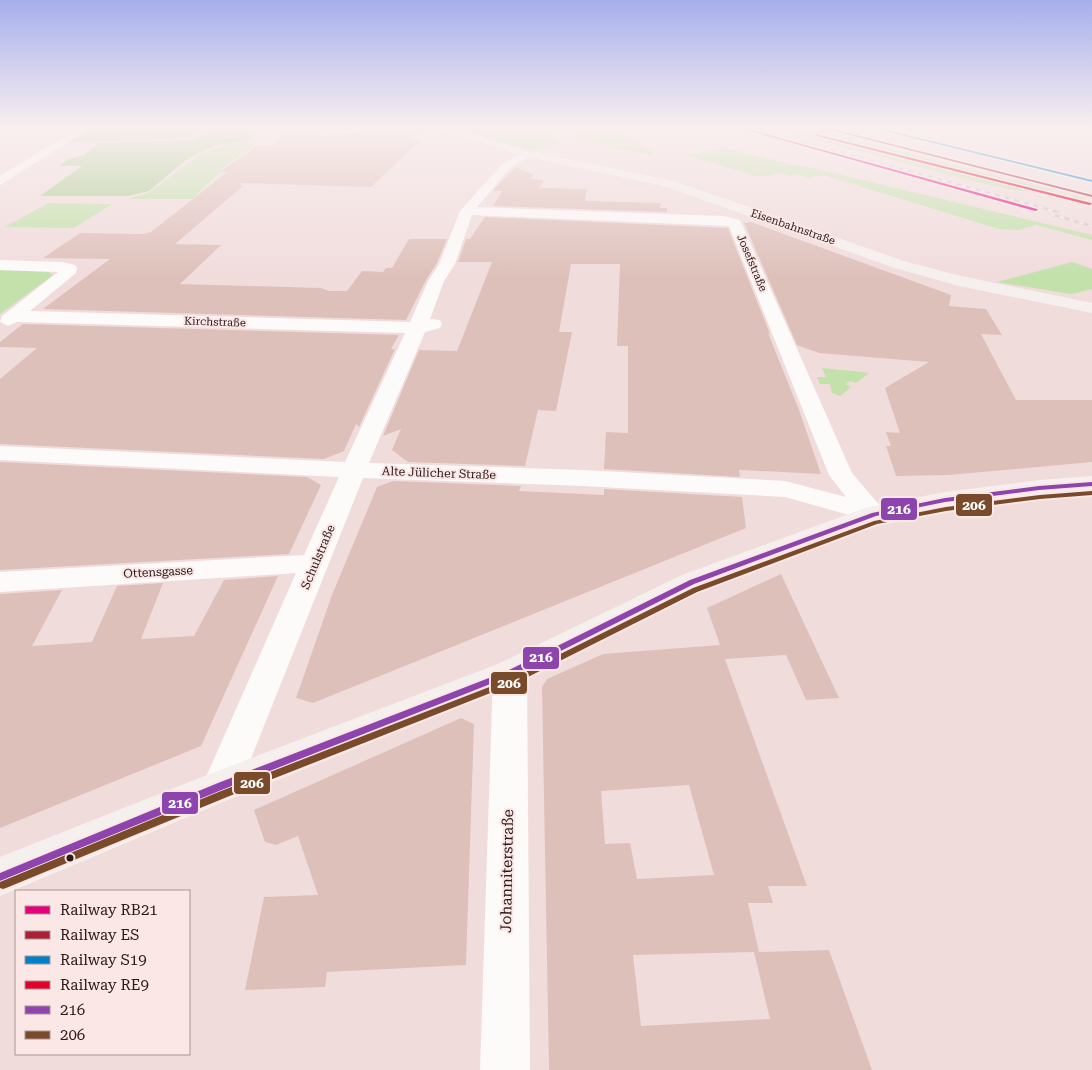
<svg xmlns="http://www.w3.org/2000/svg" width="1092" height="1070" viewBox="0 0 1092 1070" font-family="'Roboto Serif',serif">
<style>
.green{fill:#c2e1ab}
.forest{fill:#a9cd90}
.building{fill:#dec0ba;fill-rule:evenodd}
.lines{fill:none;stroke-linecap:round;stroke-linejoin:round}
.street{fill:#fdfafa;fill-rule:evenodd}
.secondary{fill:#f5f0ee;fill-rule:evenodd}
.rail-casing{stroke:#d1cbcb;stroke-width:2.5}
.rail{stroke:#fae7e6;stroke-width:2;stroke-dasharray:5;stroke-linecap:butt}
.bus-1-casing{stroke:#fae7e6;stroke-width:4}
.bus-2-casing{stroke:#fae7e6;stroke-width:4}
.bus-1{fill:#8e44ad;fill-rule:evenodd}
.bus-2{fill:#7a4b2a;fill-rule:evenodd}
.rail-1-casing{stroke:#fae7e6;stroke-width:3}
.rail-2-casing{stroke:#fae7e6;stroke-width:3}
.rail-3-casing{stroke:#fae7e6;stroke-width:3}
.rail-4-casing{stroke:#fae7e6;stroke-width:3}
.rail-1{fill:#e5007d;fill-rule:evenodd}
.rail-2{fill:#aa2135;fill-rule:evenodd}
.rail-3{fill:#0080c8;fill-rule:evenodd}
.rail-4{fill:#e4002b;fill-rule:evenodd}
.bus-dot{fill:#2a1a1a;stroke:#fae7e6;stroke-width:2}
.labels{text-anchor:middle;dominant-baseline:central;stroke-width:4;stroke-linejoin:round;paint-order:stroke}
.far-street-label{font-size:11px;fill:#2a1a1a;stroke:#fae7e6}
.street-label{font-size:12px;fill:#2a1a1a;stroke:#fae7e6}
.near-street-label{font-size:15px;fill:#2a1a1a;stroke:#fae7e6}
.line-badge{stroke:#fae7e6;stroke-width:2}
.badge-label{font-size:14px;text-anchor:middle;font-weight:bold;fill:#fff}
</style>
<rect width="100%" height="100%" fill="#f1dcdc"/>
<g class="green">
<polygon points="449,127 543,127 553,136 558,145 531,150 473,136"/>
<path d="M753,127H807L1005,179H1008L1087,199L1077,200C1062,184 1030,194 1012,190C933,172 855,149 776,129L764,131Z"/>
<polygon points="614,130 623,136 631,138 635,143 655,153 653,155 585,142 573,133"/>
<polygon points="248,141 246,144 257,144 218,171 220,172 192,199 128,199 150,192 200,154 227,144"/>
<polygon points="727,148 797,166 800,165 1092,235 1092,240 1036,225 1019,230 999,229 823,175 809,178 798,174 789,176 781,173 759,177 685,155"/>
<polygon points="48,203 112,204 74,228 5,227"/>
<polygon points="1072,262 1092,269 1092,289 1072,294 1064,293 997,282"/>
<polygon points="0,270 49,272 53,275 0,314"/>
<polygon points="822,368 863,372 869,373 856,383 850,381 846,384 851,387 840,396 832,393 830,384 820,384 817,377 826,377"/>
</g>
<g class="forest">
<polygon points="76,127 202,127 187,138 54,143"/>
<polygon points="208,127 260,127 249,140 218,145 198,153 186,160 149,191 128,196 40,196 82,166 59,166 68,159 84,155 99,143 194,140"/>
</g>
<g class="building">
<polygon points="401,127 423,127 411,140 421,140 371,187 239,183 242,187 175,244 221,245 180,284 321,288 329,291 347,291 362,271 383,272 386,268 392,268 409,239 447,239 437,263 426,280 406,320 43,309 110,259 43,258 80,233 142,234 151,232 227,172 219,172 257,146 273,146 285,132 317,132 312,138"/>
<polygon points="516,167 534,175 530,179 544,180 539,188 587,189 585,201 661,203 660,208 667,208 667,212 493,206 502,191 494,191 494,189"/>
<polygon points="485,217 728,228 770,334 768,333 799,410 821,474 739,470 740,477 604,469 606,432 628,433 628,346 617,346 620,264 571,264 559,332 572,332 556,411 538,410 525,466 408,462 392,450 401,429 383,436 419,350 457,351 492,262 458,262 466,239 470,239"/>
<polygon points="751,222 951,295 949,306 986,309 1002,335 981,334 1016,400 1092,400 1092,462 949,475 896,476 886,446 891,446 886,432 900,433 885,388 929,362 819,353 797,345 744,223"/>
<polygon points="23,324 399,335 391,349 395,349 359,427 356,424 344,451 324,459 0,444 0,379 37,348 0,347 0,342"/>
<polygon points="0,462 307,477 321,485 289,554 0,570"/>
<polygon points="393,481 521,486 519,491 604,495 604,489 742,497 746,528 313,703 296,698 332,595 377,487"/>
<path d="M781,574L839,698L806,700L786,655L725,659L807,886H768L773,903H748L759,952L829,950L872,1070H549L542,687L547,679L603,654L720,645L707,608ZM689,785L714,875L637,879L630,843L605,844L601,791ZM754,952L770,1019L641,1026L633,955Z"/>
<polygon points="278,576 201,746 0,828 0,594 62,590 32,646 92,642 117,586 163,583 141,639 194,636 224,580"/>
<polygon points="461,718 474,724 466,965 327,972 325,987 245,990 264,897 318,895 298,836 276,845 265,842 254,810"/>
</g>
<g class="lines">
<g class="street">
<polygon points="80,127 91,128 0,185 0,176"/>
<path d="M326,127H370C361,134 335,134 326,127Z"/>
<path d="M527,151L531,152L533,154L531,156L511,167L477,207L723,216L740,220L852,473L887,514L883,520L874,522L785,497L583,486L363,478L240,786L235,797L221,802L207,797L202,786L296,573L0,592V572L304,555L339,477L0,460V446L345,462L405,333L17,322L8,326L0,322L2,316L58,272L0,270V260L62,262L75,265L77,268L76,273L30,311L410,322L428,281L439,264L460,211L503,163ZM472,215L729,226L829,475L846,497L785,481L583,470L369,463L425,332L440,328L442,324L440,320L430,319L444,281L455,264Z"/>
<polygon points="510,661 522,664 527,673 530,1070 480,1070 493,673 498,664"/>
</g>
<g class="secondary">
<polygon points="432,127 449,127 529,151 674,181 907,262 961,276 1092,303 1092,313 959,286 895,268 667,187 523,156"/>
<polygon points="1092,476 1092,492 1039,496 945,508 881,521 702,589 522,682 235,797 0,896 0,857 207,775 498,664 682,575 865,508 945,492 1039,480"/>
</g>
<g class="rail-casing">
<g id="rail">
<polyline points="749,127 1058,212"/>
<polyline points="1050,214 1092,226"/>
</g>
</g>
<use href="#rail" class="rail"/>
<g class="bus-1-casing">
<polygon id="bus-1" points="1092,482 1092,486 1039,490 945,502 876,516 694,584 513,675 224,789 0,881 0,873 218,783 507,671 690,580 872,513 945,498 1039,486"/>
</g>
<g class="bus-2-casing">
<polygon id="bus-2" points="1092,491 1092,495 1040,499 946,511 877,524 697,592 516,683 227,797 6,888 3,889 0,888 0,882 221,791 510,679 693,588 874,521 946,507 1040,495"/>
</g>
<use href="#bus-1" class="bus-1"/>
<use href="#bus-2" class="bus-2"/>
<g class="rail-1-casing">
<polygon id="rail-1" points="740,127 1037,209 1038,210 1035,211 735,127"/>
</g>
<g class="rail-2-casing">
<polygon id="rail-2" points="825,127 1092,195 1092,197 819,127"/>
</g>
<g class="rail-3-casing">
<polygon id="rail-3" points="874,127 1092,180 1092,182 868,127"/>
</g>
<g class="rail-4-casing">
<polygon id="rail-4" points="816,134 1091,203 1092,204 1089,205 816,136"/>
</g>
<use href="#rail-1" class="rail-1"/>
<use href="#rail-2" class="rail-2"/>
<use href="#rail-3" class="rail-3"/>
<use href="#rail-4" class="rail-4"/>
</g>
<linearGradient id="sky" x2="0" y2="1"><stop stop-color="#a7afec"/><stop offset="0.46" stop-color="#f9efef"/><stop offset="1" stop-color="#f9efef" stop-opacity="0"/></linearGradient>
<rect width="1092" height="277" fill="url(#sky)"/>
<circle class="bus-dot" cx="70" cy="858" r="4.5"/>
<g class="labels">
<g class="far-street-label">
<text transform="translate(793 227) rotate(19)">Eisenbahnstraße</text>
<text transform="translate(752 263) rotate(67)">Josefstraße</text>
<text transform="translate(215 322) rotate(2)">Kirchstraße</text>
</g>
<g class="street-label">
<text transform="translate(439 473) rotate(2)">Alte Jülicher Straße</text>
<text transform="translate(318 557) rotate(-67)">Schulstraße</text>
<text transform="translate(158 572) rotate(-3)">Ottensgasse</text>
</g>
<g class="near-street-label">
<text transform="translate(507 871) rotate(-89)">Johanniterstraße</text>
</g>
</g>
<g class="line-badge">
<rect x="955" y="493" width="38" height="24" rx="5" fill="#7a4b2a"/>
<rect x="880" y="497" width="38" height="24" rx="5" fill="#8e44ad"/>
<rect x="522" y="646" width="38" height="24" rx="5" fill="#8e44ad"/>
<rect x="490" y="671" width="38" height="24" rx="5" fill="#7a4b2a"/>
<rect x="233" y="771" width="38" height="24" rx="5" fill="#7a4b2a"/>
<rect x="161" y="791" width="38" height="24" rx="5" fill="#8e44ad"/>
</g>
<g class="badge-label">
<text x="974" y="510">206</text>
<text x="899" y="514">216</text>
<text x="541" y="662">216</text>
<text x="509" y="688">206</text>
<text x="252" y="788">206</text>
<text x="180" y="808">216</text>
</g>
<rect x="15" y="890" width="175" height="165" fill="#fae7e6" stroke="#a79594"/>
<rect x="25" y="906" width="25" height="8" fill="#e5007d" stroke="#a79594"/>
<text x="60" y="915" font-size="15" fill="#2a1a1a">Railway RB21</text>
<rect x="25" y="931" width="25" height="8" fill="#aa2135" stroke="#a79594"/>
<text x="60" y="940" font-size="15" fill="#2a1a1a">Railway ES</text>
<rect x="25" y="956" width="25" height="8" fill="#0080c8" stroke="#a79594"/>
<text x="60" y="965" font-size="15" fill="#2a1a1a">Railway S19</text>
<rect x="25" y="981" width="25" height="8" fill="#e4002b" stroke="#a79594"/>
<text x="60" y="990" font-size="15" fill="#2a1a1a">Railway RE9</text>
<rect x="25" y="1006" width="25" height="8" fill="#8e44ad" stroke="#a79594"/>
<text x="60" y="1015" font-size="15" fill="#2a1a1a">216</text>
<rect x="25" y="1031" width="25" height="8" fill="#7a4b2a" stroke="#a79594"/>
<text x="60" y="1040" font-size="15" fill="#2a1a1a">206</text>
</svg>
